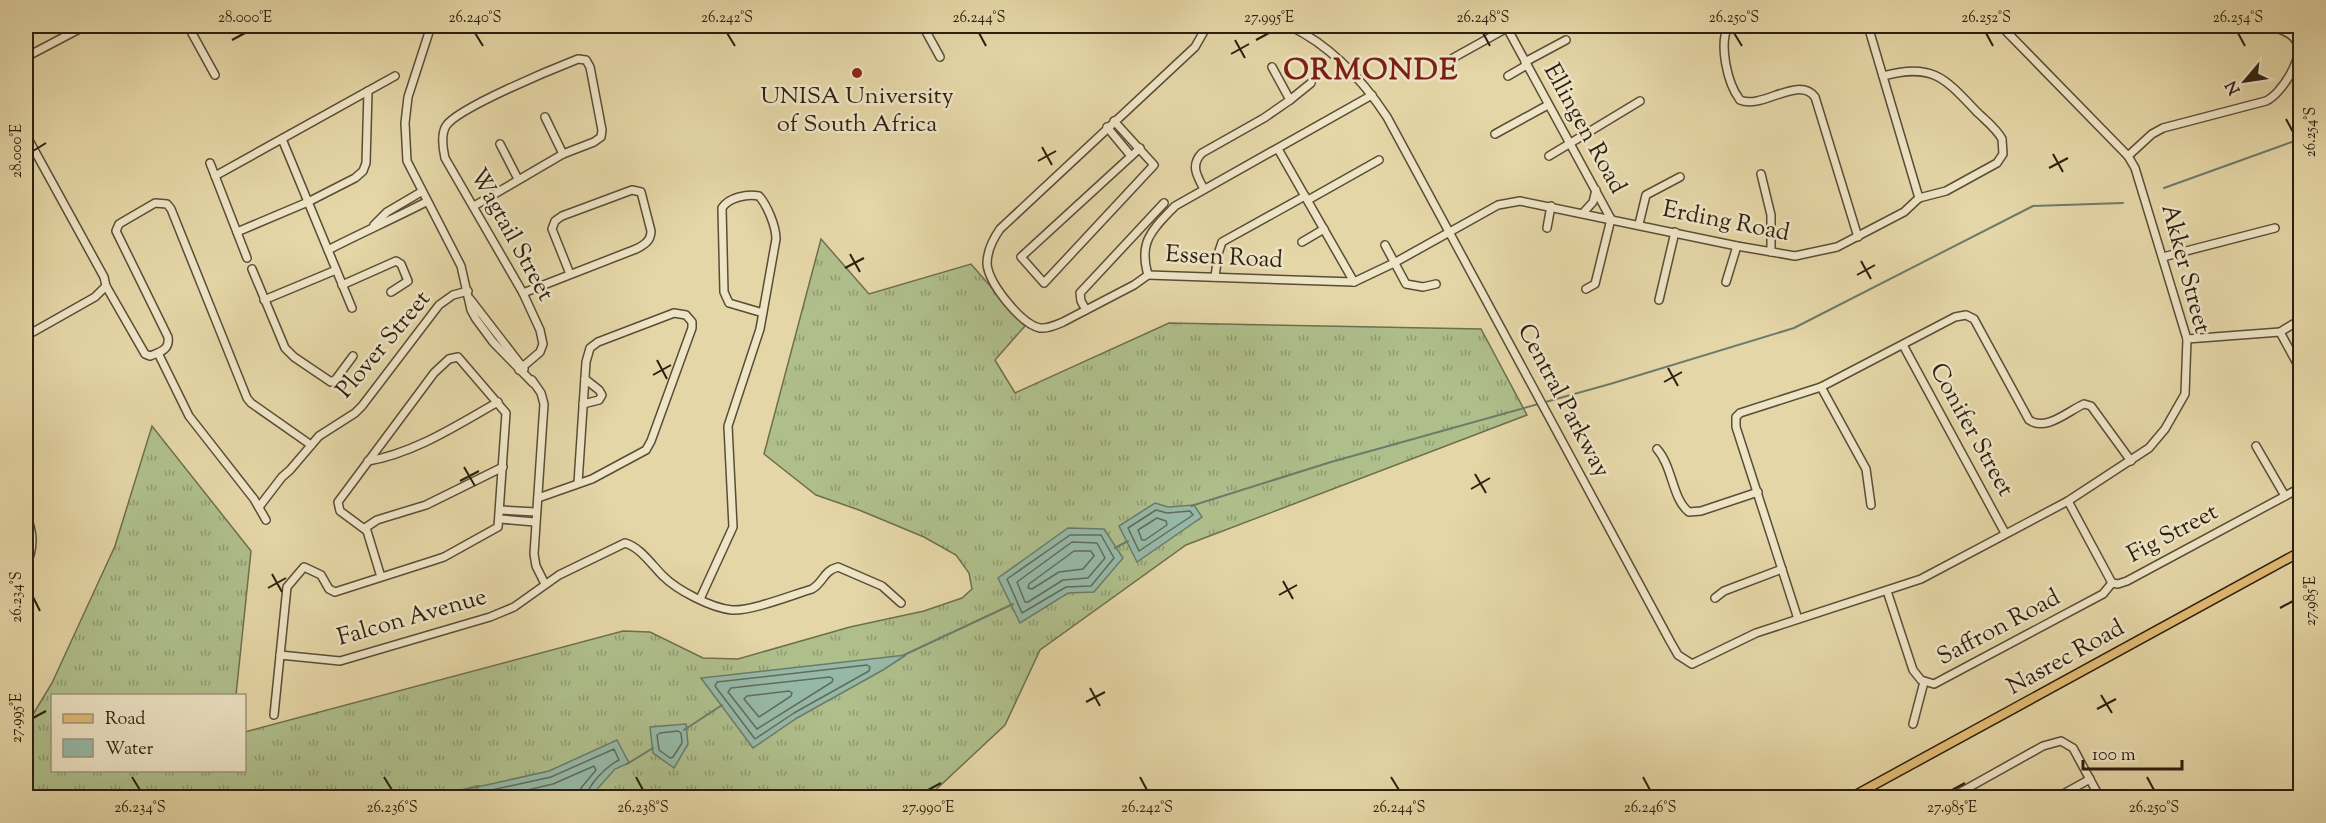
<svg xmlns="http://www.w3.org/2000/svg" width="2326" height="823" viewBox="0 0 2326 823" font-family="'Sorts Mill Goudy',serif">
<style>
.grass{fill:url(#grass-tufts);stroke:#6e6f4e;stroke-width:1.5}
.water{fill:#96b9a7;stroke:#6c7b6a;stroke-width:1.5}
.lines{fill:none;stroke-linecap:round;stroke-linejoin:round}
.shore{stroke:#616c5b;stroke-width:1.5}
.stream{stroke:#6c7b6a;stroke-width:2}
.minor-casing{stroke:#5a4d35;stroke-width:10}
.major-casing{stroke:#2c1f0f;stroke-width:11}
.minor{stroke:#eee4c6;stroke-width:7}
.major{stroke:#e2bb74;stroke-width:8}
.ticks{fill:none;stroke:#2c1f0f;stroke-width:2}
.poi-dot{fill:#8f2418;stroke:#eee4c6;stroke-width:2}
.labels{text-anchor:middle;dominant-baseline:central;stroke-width:5;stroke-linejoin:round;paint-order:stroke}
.poi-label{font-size:24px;fill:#2c1f0f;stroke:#eee4c6}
.street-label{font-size:24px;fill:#2c1f0f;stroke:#eee4c6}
.district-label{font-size:30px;font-weight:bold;letter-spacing:1.5px;fill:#7a1f14;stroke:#eee4c6}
.neatline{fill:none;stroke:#2c1f0f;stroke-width:2}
.ticks-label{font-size:15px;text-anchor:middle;fill:#2c1f0f}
</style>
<defs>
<pattern id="grass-tufts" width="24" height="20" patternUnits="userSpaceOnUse" patternTransform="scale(1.5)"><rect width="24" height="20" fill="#afbf8c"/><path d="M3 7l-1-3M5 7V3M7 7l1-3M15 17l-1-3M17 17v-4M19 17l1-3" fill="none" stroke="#8f9b71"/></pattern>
</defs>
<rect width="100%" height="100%" fill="#e5d6a7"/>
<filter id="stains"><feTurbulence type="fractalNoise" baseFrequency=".00333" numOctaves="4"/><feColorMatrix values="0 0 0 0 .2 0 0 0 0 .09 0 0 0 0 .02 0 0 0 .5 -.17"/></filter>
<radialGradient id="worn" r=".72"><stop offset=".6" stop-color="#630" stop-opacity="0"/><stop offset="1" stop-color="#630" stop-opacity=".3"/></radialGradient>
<polygon class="grass" points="821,239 869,294 971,264 1025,326 995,360 1015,393 1169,323 1481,329 1527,415 1186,545 1040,650 1005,725 928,797 26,797 26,726 52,683 115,546 152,426 251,551 236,695 52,696 52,770 244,770 245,732 623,631 650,632 703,658 738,659 850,627 924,611 962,598 972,589 969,573 956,555 924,537 859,510 816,495 764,454"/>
<g class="water">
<polygon points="1155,503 1168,507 1194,505 1202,517 1137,562 1119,526"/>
<polygon points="1068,528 1104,529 1123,558 1094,592 1068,593 1020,623 998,578"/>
<polygon points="906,655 883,670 797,718 753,748 701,678"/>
<polygon points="686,724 688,744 674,768 653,753 650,727"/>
<polygon points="617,740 629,763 615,769 590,797 480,797 477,787 549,771"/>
</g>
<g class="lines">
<g class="shore">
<polygon points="1156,510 1167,513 1190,511 1193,515 1139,551 1128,528"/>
<polygon points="1157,518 1166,521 1167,525 1145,540 1142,540 1138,530"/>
<polygon points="1070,535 1101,535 1114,558 1091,586 1066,587 1022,613 1007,579"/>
<polygon points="1072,542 1097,543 1105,558 1088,578 1063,580 1028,602 1025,602 1017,582"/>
<polygon points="1074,551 1091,551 1094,556 1083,569 1059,572 1032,589 1028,588 1029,584"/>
<polygon points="867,665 870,667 869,671 794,713 755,739 715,686 717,682"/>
<polygon points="830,677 833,679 832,682 757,729 728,692 731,688"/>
<polygon points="789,691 792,693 791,696 759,717 744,699 747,696"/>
<polygon points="678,731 681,733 682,743 673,757 670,758 659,750 657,735 660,733"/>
<path d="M485,798L487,791L551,777L614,749L619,760C607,766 588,784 586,798"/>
<polyline points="493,798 553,784 594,766 596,770 581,788 579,798"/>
</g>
<g class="stream">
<polyline points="2164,188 2300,139"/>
<polyline points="1191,506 1331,462 1610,384 1794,328 2033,206 2123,203"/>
<polyline points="1115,548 1128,541"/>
<polyline points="904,655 1013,604"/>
<polyline points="684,730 722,705"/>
<polyline points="627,764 653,748"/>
<polyline points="428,798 479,786"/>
</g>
<g class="minor-casing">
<g id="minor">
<polyline points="188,26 215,75"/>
<polyline points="431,26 408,97 405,123 407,161 461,266 471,310 476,319 493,342 533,383"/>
<polyline points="923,26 940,57"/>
<path d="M1290,26C1331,46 1362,79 1387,117L1670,641L1678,655L1692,664L1756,633L1921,579L2068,501L2149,448L2165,429L2185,394L2187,339L2135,168L2128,156L2001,26"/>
<polyline points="1506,26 1611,219 1595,284 1586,289"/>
<path d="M1728,26C1719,45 1727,83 1740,100C1762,110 1798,75 1815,97L1858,237"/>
<polyline points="1868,26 1919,198"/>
<polyline points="26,57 85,26"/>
<polyline points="1453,58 1507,28"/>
<polyline points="1525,62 1566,40"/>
<polyline points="1508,76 1527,65"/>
<path d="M1883,76C1932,63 1944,77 1976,111C1985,120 1996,128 2002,139L2003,154L1997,163L1946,191L1919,198"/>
<polyline points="1290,100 1311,83"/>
<polyline points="545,117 563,154"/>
<polyline points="1114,121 1154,165 1044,283 1021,257 1140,148"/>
<polyline points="1107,127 1131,156"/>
<polyline points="1495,134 1548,105"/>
<polyline points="26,135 104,277 106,286 95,297 26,336"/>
<polyline points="282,139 352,308"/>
<polyline points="500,144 518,179"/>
<polyline points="1278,149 1354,282"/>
<polyline points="1549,156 1640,101"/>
<path d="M2128,156L2152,134L2163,128L2266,101C2281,94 2305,58 2296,41C2292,32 2279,29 2271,26"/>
<polyline points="210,163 247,258"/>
<polyline points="1761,174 1771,215 1771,252"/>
<polyline points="215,176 395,76"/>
<path d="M1204,189C1197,176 1190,165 1202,153L1264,118L1290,100L1272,67"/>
<polyline points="1308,200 1379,160"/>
<path d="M474,206L563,154L594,142L601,137L602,130L590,67L586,60L578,59C555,68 457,108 446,126C441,134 443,149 445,158L523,293L540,330L543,344L540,352L519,370"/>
<polyline points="1583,213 1593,202 1596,190"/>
<polyline points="1639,224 1646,195 1680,177"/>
<polyline points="374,225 387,212 421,192"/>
<polyline points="1547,228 1551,206"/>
<polyline points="237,232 308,202 355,178 363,171 366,163 368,91"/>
<polyline points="1302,242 1324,229"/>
<polyline points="1385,245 1406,284 1423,287 1436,284"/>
<path d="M328,250C361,233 393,219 426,202"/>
<polyline points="2163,257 2275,228"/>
<polyline points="252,269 285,348 294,357 331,382 336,379 353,356"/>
<polyline points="1148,275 1354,282 1394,263 1498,205 1520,201 1737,246 1795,256 1837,247 1904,212 1919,198"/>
<path d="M1148,275L1134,285L1063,322C1056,325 1048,329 1040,328C1021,324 989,284 987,264C987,251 993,239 1000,229L1195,47L1207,26"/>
<path d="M1148,275C1138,241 1153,229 1175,206L1372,95"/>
<polyline points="1215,277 1218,254 1222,242 1305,196"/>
<polyline points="1726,282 1737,246"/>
<polyline points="342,285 396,261 401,264 408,281 391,292"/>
<path d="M106,286L145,354L150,356C160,352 170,350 168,337L116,231L119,224L155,203L167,204L171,209L247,398L251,403L311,445"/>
<path d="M523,293L636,249C644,245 651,241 651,231L641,192L632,190L562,216L555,221L552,229L570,274"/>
<polyline points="470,299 524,369"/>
<polyline points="264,300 336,270"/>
<polyline points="1659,300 1675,232"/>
<polyline points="1086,310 1081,301 1080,293 1164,203"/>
<polyline points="2280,332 2300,369"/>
<polyline points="2187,339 2280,332 2300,320"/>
<polyline points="1903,345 2005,533"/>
<polyline points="158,353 189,416 254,499 266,520"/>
<polyline points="532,380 541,393 544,404 534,554 536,566 545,584"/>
<polyline points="1821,387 1866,469 1871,505"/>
<polyline points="583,404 599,400 602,395 599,390 585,379"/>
<polyline points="2256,446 2285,496"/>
<path d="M1657,449C1673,467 1672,499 1689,512L1701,511L1758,492"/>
<path d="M368,461C415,453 457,425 498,402"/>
<polyline points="538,498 592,479 646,450 651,441 692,328 692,322 686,315 674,313 598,342 590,348 586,362 578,483"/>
<polyline points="2068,501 2112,583"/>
<polyline points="259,507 282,477 290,470 319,436 355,413 362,406 439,305 453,295 468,291"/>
<polyline points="500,510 536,512"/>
<path d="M26,515C34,533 34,548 26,566"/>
<polyline points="500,519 535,522"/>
<polyline points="365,528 377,520 426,505 503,467"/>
<polyline points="2112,583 2118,584 2127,581 2300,488"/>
<polyline points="1887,591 1913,670 1921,680 1934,684 2103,594 2112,583"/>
<polyline points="1715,598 1724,591 1782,569"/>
<path d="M700,599L733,527L728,426L760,329L776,239C776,226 767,205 759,196C747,194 729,197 722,208L724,292L729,303L763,313"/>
<path d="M1798,619L1736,427V417L1740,413L1821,387L1955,317L1966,315L1974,319L2029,420C2046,432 2068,411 2084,404L2091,406L2131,461"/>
<path d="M280,655L340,661L490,617L514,607L559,575L625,543C640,547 652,565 663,576C677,590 711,608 732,610C752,611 792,595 812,589C824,582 823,571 838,567L882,586L901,603"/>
<polyline points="274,715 287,587 304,567 321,575 329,589 335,592 435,560 444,557 498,527 506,413 458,357 449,359 434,373 338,502 340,511 367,531 381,577"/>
<polyline points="1913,724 1924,682"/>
<polyline points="1950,798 2043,746 2061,741 2073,748 2100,798"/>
<polyline points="2056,798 2090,779"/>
</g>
</g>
<g class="major-casing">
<polyline id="major" points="1850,798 2300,552"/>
</g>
<use href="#minor" class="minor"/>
<use href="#major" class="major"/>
</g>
<path class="ticks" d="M475,33L483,46M727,33L735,46M979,33L986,46M1483,33L1490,46M1734,33L1742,46M1986,33L1993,46M2238,33L2245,46M232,40L245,33M1235,40L1245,58M1256,40L1269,33M1231,54L1249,44M2286,119L2293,132M1042,147L1052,165M33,151L46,143M2053,154L2063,172M1038,161L1056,151M2049,168L2068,158M850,254L860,272M1861,261L1871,279M845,268L864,258M1857,275L1875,265M657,360L667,379M1668,368L1678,386M653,375L671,365M1664,382L1682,372M464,467L475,486M1475,474L1486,493M460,481L479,471M1471,489L1490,478M272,574L282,592M1283,581L1293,599M268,588L286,578M1279,595L1297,585M33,597L40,611M2280,608L2293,601M1090,688L1100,706M2101,695L2112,713M1086,702L1105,692M2097,709L2116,699M33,718L46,711M132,777L140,790M384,777L392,790M636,777L643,790M1140,777L1147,790M1391,777L1399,790M1643,777L1650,790M2147,777L2154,790M928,790L941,783M1952,790L1965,783"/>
<circle class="poi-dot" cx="857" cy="73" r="6"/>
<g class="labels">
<g class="poi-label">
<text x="857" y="97">UNISA University<tspan x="857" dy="28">of South Africa</tspan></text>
</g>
<g class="street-label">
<text transform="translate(1584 129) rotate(61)">Ellingen Road</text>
<text transform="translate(1726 222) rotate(11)">Erding Road</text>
<text transform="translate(511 235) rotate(61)">Wagtail Street</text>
<text transform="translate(1224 258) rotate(3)">Essen Road</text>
<text transform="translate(2185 269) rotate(75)">Akker Street</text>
<text transform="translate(384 345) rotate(-50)">Plover Street</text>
<text transform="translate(1563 401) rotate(62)">Central Parkway</text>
<text transform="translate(1971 430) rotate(61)">Conifer Street</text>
<text transform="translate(2173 534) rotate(-28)">Fig Street</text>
<text transform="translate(412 618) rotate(-16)">Falcon Avenue</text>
<text transform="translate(1999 628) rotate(-28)">Saffron Road</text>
<text transform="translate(2066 658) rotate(-29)">Nasrec Road</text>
</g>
<g class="district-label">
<text x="1371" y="71">ORMONDE</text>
</g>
</g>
<rect width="2326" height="823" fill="none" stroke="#e5d6a7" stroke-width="66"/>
<rect x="51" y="694" width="195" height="78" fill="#eee4c6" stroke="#a0957d" stroke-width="1.5"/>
<rect x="63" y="714" width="30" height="9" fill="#e2bb74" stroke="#a0957d" stroke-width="1.5"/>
<text x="105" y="724" font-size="18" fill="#2c1f0f">Road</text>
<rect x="63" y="739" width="30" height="18" fill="#96b9a7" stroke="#a0957d" stroke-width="1.5"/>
<text x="105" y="754" font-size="18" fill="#2c1f0f">Water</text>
<g transform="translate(2245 81) rotate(241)" stroke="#eee4c6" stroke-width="4.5" paint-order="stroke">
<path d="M0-4.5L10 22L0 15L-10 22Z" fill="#2c1f0f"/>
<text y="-9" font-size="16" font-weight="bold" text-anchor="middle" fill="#2c1f0f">N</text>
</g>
<path d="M2083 760v9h99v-9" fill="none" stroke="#2c1f0f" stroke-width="3"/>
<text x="2092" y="760" font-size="18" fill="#2c1f0f" stroke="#eee4c6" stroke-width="4.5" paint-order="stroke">100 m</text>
<rect x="33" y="33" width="2260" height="757" class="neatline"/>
<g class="ticks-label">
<text x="245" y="22">28.000°E</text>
<text x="475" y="22">26.240°S</text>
<text x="727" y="22">26.242°S</text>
<text x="979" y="22">26.244°S</text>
<text x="1269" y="22">27.995°E</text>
<text x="1483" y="22">26.248°S</text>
<text x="1734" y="22">26.250°S</text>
<text x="1986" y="22">26.252°S</text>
<text x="2238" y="22">26.254°S</text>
<text transform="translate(2310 132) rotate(-90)" y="5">26.254°S</text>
<text transform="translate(16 151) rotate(-90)" y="5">28.000°E</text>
<text transform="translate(16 597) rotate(-90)" y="5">26.234°S</text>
<text transform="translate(2310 601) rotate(-90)" y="5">27.985°E</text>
<text transform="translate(16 718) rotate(-90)" y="5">27.995°E</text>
<text x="140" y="812">26.234°S</text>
<text x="392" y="812">26.236°S</text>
<text x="643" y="812">26.238°S</text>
<text x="928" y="812">27.990°E</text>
<text x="1147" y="812">26.242°S</text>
<text x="1399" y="812">26.244°S</text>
<text x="1650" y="812">26.246°S</text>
<text x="1952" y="812">27.985°E</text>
<text x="2154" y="812">26.250°S</text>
</g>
<rect width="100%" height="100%" filter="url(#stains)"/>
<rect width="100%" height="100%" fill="url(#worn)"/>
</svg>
